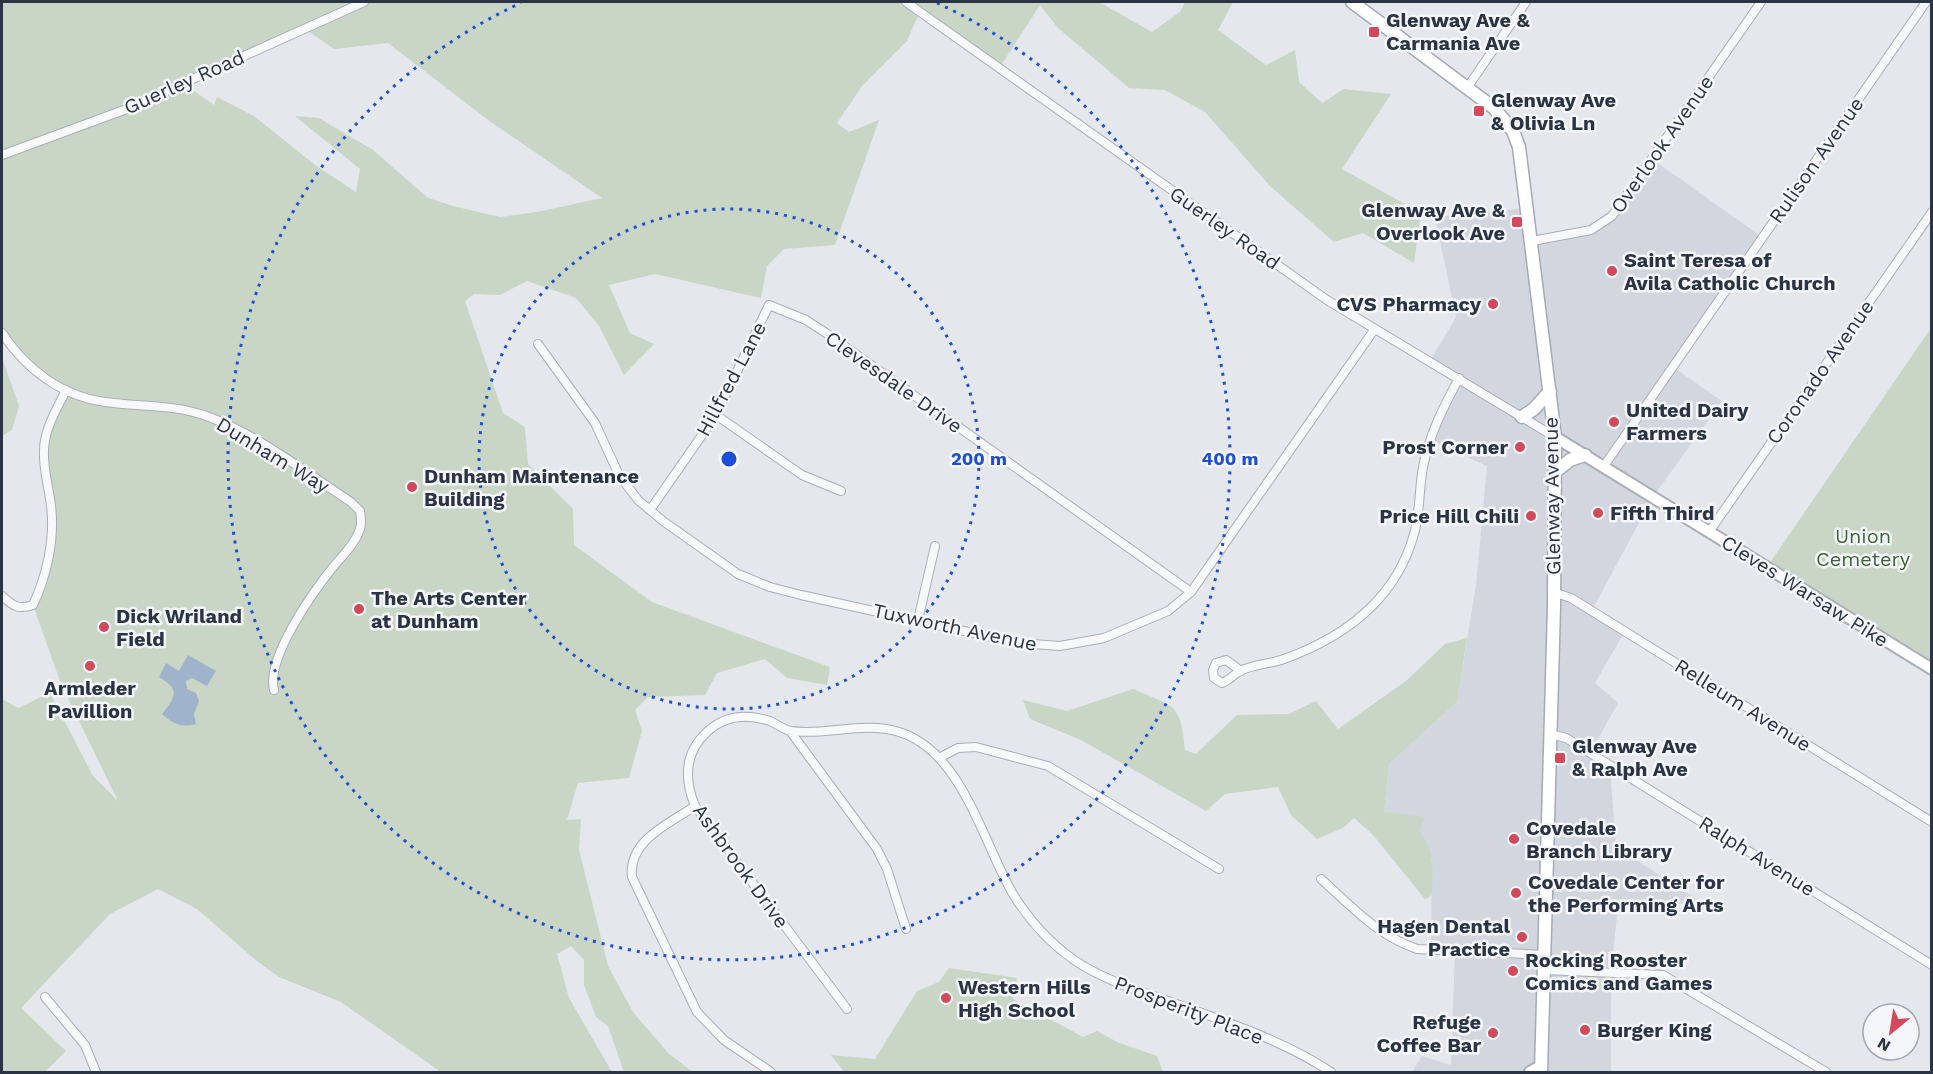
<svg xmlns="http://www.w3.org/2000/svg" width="1933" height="1074" viewBox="0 0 1933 1074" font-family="'Work Sans',sans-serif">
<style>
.built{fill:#d2d6de}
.green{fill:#c9d6c5;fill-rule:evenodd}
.water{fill:#9fb4cc}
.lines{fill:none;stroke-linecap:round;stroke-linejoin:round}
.street-casing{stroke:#a9aeb7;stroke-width:10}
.secondary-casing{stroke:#a9aeb7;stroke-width:14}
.primary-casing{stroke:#a3abb8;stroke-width:15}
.street{stroke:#f7f8fa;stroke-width:8}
.secondary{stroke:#fff;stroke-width:10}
.primary{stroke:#fff;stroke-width:12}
.ring{fill:none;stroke:#1d4ed8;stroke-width:3;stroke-dasharray:3 6}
.poi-dot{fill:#d1495b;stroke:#f4f6f9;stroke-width:2}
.labels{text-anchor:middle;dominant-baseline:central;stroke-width:5;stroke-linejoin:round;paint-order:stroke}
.poi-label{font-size:20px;font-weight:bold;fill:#2b3445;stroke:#f4f6f9;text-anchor:start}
.street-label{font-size:20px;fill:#2b3445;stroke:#f4f6f9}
.park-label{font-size:20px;fill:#3f6138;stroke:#f4f6f9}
.centre{fill:#1d4ed8;stroke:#f4f6f9;stroke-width:3}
.ring-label{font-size:18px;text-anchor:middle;font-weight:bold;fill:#1d4ed8;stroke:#f4f6f9;stroke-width:5;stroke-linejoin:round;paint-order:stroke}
</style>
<rect width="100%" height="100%" fill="#e4e7ec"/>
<polygon class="built" points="1652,159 1762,237 1673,367 1722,401 1653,497 1592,610 1625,631 1595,683 1618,703 1590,753 1610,766 1616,847 1703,903 1618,906 1611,971 1611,1072 1412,1072 1422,1056 1451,1065 1455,952 1431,951 1432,859 1384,812 1389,764 1457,702 1476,585 1487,466 1430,440 1459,378 1430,361 1456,317 1435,217 1527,208 1532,241 1585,231 1605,222"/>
<g class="green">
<path d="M2,2H1099L1152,32L1180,12L1185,2H1233L1218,30L1266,65L1295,50L1299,82L1322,103L1344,89L1391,94L1342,169L1421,213L1414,263L1363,233L1334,242L1270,186L1205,112L1165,90L1129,88L1058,28L1040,5L1000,67L920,11L907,41L862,86L837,123L849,132L879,120L835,245L784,249L767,266L761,298L655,274L609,285L630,333L654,344L624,375L599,326L576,298L527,281L500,295L474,294L465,301L503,413L525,427L528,464L573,509L574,545L652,602L830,667L827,685L787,678L765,659L717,673L705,695L648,697L635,710L642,731L629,778L578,783L567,820L581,819L579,850L608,966L633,1012L669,1054L693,1072H624L608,1026L596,1017L584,985V960L571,946L557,954L569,998L612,1072H441L341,1002L279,977L258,962L197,909L158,889L110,914L21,1008L66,1051L45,1072H2V699L18,708L50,693L93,776L118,801L61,684L33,605L50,542L44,452L65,390L44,379L2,333ZM304,28L334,49L388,43L488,120L602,198L537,212L500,217L453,206L428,198L373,150L319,118L295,116L360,169L356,192L315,165L254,116L217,97L214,105L184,84Z"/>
<polygon points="1931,328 1931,669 1767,567"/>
<polygon points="2,358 19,406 12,430 2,436"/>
<path d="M1467,638L1457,702L1389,764L1384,812L1425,817L1419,831C1436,849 1432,873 1432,895L1425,899L1373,835L1354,818L1343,828L1317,839L1291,815L1278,787L1225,794L1206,811L1081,740L1030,719L1023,700L1067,711L1133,689C1174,707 1181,702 1185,750L1196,754L1237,715L1289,714L1316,701L1338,729L1406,681L1445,644Z"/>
<polygon points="949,968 1017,978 1013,999 1083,1037 1097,1031 1117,1042 1157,1056 1163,1072 844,1072 831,1055 875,1059 917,991 939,982"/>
</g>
<path class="water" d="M188,655L216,671L207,686L192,678L186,681L187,689L196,693L199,701L194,714L196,724C182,728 173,724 162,714C174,699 182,690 159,677L166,663L179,671Z"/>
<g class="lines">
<g class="street-casing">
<g id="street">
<polyline points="906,2 1327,300 1555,437"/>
<polyline points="1467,88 1526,2"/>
<polyline points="2,155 124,110 364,2"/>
<polyline points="1532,241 1591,230 1612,216 1761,2"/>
<path d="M2,333C26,369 61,396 105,402C141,407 175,404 209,417C260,436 306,473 351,502L360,511C361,517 362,524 360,529C355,544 343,555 333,567C313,592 266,658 274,690"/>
<polyline points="538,344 595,423 619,475 638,500 663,521 738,574 770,587 801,595 1019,643 1060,646 1104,638 1168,611 1191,592 1374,330"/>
<polyline points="716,415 802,475 841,491"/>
<polyline points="1604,466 1926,2"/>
<polyline points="650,510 716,415 769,305 806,320 826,333 1191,592"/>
<polyline points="1709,532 1932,212"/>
<polyline points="1553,592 1571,598 1932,822"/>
<path d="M2,596C13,606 18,610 33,605C47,575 55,539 51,506C49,488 43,469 44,451C44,429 57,409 66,390"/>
<polyline points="918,620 935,546"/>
<path d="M1241,671L1226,660L1216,663L1213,670L1214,678L1222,683C1230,680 1233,675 1240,671C1253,664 1271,664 1284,659C1345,637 1396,599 1414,534C1420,513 1419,489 1423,467C1429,435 1444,406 1459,378"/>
<polyline points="790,731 877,849 887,869 906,929"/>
<polyline points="1550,734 1566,738 1932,965"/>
<polyline points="939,758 958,748 976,747 1048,766 1219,869"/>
<path d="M695,806C669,824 628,840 632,877L697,1012L724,1040L771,1072"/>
<path d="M1321,879C1352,907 1377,935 1417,949L1545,955"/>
<polyline points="1544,970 1663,975 1826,1072"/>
<polyline points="45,997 85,1045 96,1072"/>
<path d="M847,1009L695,806C684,779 684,753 707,732C725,715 748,714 770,721C777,724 784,730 791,731C825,736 864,721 899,732C962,751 983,843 1013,894C1029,920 1050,943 1074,960C1102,979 1134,989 1165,1000C1221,1020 1281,1039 1331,1072"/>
</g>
</g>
<g class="secondary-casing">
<g id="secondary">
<polyline points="1555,437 1932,669"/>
<polyline points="1530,1072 1541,1066"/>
</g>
</g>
<g class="primary-casing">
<g id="primary">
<polyline points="1352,2 1494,108 1513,131 1519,147 1555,437 1554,607 1541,1072"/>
<polyline points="1522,417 1534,409 1550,391"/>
<polyline points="1555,472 1570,460 1585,455"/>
</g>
</g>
<use href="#street" class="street"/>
<use href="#secondary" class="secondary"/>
<use href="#primary" class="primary"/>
</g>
<g class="ring">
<circle cx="729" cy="459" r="250"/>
<path d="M937 3A501 501 0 1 1 521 3"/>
</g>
<g class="poi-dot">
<rect x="1368" y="26" width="12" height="12" rx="3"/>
<rect x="1473" y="105" width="12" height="12" rx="3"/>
<rect x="1511" y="216" width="12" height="12" rx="3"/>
<circle cx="1612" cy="271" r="6"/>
<circle cx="1493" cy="304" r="6"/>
<circle cx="1614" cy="422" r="6"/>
<circle cx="1520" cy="447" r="6"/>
<circle cx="412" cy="487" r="6"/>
<circle cx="1598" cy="513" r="6"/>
<circle cx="1531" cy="516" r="6"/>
<circle cx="359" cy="609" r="6"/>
<circle cx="104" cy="627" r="6"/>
<circle cx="90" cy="666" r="6"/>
<rect x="1554" y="752" width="12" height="12" rx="3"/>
<circle cx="1514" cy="839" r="6"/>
<circle cx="1516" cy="893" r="6"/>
<circle cx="1522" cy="937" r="6"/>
<circle cx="1513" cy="971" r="6"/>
<circle cx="946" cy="998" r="6"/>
<circle cx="1585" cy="1030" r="6"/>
<circle cx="1493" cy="1033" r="6"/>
</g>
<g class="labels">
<g class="poi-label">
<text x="1386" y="20">Glenway Ave &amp;<tspan x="1386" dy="23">Carmania Ave</tspan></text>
<text x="1491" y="100">Glenway Ave<tspan x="1491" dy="23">&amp; Olivia Ln</tspan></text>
<text x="1505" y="210" text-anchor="end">Glenway Ave &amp;<tspan x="1505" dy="23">Overlook Ave</tspan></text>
<text x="1624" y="260">Saint Teresa of<tspan x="1624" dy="23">Avila Catholic Church</tspan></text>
<text x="1481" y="304" text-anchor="end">CVS Pharmacy</text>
<text x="1626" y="410">United Dairy<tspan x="1626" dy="23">Farmers</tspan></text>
<text x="1508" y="447" text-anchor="end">Prost Corner</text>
<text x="424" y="476">Dunham Maintenance<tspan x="424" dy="23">Building</tspan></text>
<text x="1610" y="513">Fifth Third</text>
<text x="1519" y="516" text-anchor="end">Price Hill Chili</text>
<text x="371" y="598">The Arts Center<tspan x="371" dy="23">at Dunham</tspan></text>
<text x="116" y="616">Dick Wriland<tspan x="116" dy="23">Field</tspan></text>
<text x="90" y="688" text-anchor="middle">Armleder<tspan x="90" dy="23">Pavillion</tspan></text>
<text x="1572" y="746">Glenway Ave<tspan x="1572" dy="23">&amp; Ralph Ave</tspan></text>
<text x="1526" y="828">Covedale<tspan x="1526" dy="23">Branch Library</tspan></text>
<text x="1528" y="882">Covedale Center for<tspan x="1528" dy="23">the Performing Arts</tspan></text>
<text x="1510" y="926" text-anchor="end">Hagen Dental<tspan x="1510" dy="23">Practice</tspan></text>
<text x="1525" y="960">Rocking Rooster<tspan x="1525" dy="23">Comics and Games</tspan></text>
<text x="958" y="987">Western Hills<tspan x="958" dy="23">High School</tspan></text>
<text x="1481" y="1022" text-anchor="end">Refuge<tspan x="1481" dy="23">Coffee Bar</tspan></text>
<text x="1597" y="1030">Burger King</text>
</g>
<g class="street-label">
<text transform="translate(184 82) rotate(-24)">Guerley Road</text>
<text transform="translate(1662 144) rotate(-55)">Overlook Avenue</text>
<text transform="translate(1816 160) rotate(-55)">Rulison Avenue</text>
<text transform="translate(1225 228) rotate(35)">Guerley Road</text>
<text transform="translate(1820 372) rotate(-55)">Coronado Avenue</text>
<text transform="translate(731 379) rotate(-62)">Hillfred Lane</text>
<text transform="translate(894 382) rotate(35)">Clevesdale Drive</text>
<text transform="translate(273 455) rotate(31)">Dunham Way</text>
<text transform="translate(1552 496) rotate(-91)">Glenway Avenue</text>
<text transform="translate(1805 591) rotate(32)">Cleves Warsaw Pike</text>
<text transform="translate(955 627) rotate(12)">Tuxworth Avenue</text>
<text transform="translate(1743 705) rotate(32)">Relleum Avenue</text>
<text transform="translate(1757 856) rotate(32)">Ralph Avenue</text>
<text transform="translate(741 866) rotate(54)">Ashbrook Drive</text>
<text transform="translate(1189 1010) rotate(21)">Prosperity Place</text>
</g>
<g class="park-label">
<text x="1863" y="536">Union<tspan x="1863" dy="23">Cemetery</tspan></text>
</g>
</g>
<circle cx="729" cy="459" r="9" class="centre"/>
<g class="ring-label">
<text x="979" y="465">200 m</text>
<text x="1230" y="465">400 m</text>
</g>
<rect width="1933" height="1074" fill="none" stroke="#2b3445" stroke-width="6"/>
<g transform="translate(1891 1032) rotate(210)"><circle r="28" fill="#f4f6f9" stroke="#a4a8b1" stroke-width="1.5"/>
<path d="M0-4.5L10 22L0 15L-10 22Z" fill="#d1495b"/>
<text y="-9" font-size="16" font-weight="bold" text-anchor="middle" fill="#2b3445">N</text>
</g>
</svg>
